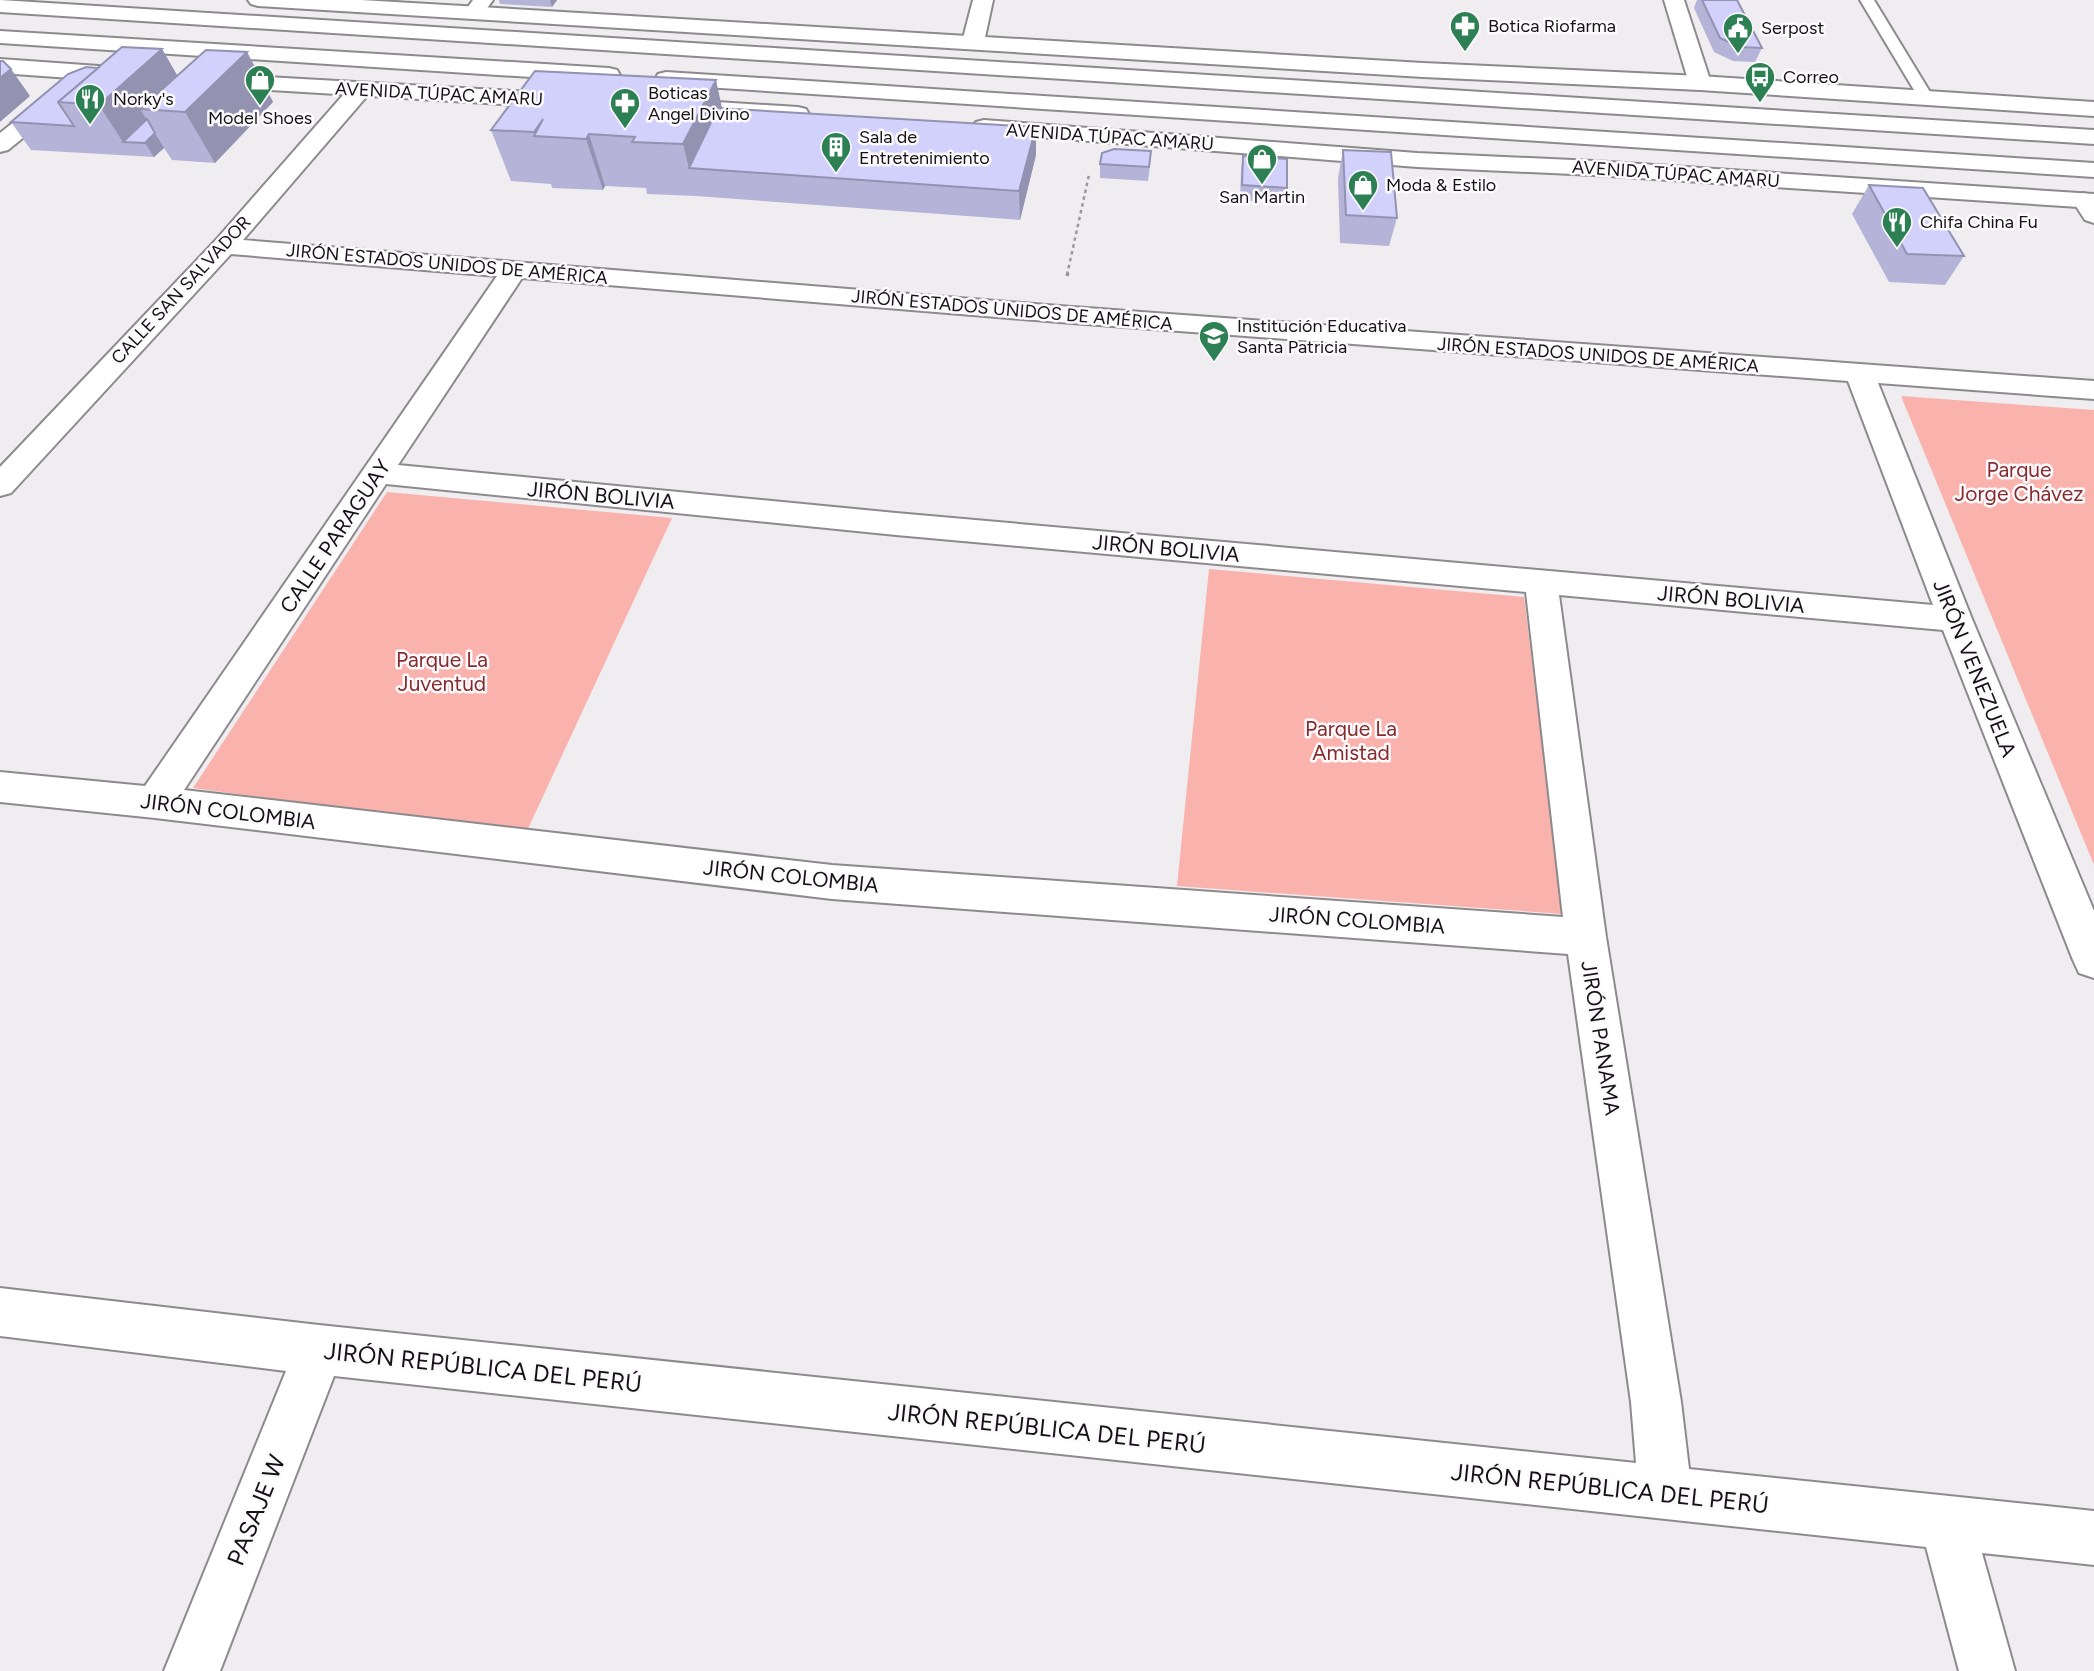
<svg xmlns="http://www.w3.org/2000/svg" width="2094" height="1671" viewBox="0 0 2094 1671" font-family="Figtree,sans-serif">
<style>
.green{fill:#fab2ad}
.lines{fill:none;stroke-linecap:round;stroke-linejoin:round}
.service-casing{stroke:#8c8a8d;stroke-width:4}
.minor-casing{stroke:#8c8a8d;stroke-width:4}
.tertiary-casing{stroke:#8c8a8d;stroke-width:4}
.secondary-casing{stroke:#8c8a8d;stroke-width:4}
.trunk-casing{stroke:#8c8a8d;stroke-width:4}
.path-far1{stroke:#9a989a;stroke-width:2.5;stroke-dasharray:3.5 3.5;stroke-linecap:butt}
.path{stroke:#9a989a;stroke-width:3.5;stroke-dasharray:4.5 4.5;stroke-linecap:butt}
.service{fill:#fff;fill-rule:evenodd}
.minor{fill:#fff;fill-rule:evenodd}
.tertiary{fill:#fff;fill-rule:evenodd}
.secondary{fill:#fff;fill-rule:evenodd}
.trunk{fill:#fff;fill-rule:evenodd}
.wall{fill:#b5b4d8}
.shaded-wall{fill:#9392b0}
.building{fill:#d2d1fb;stroke:#9392b0;stroke-width:2}
.labels{text-anchor:middle;dominant-baseline:central;stroke-width:5;stroke-linejoin:round;paint-order:stroke}
.far-poi-label{font-size:18px;fill:#141314;stroke:#fdfafe;text-anchor:start}
.far-street-label{font-size:18px;fill:#141314;stroke:#fdfafe}
.park-label{font-size:21px;fill:#862b2c;stroke:#fdfafe}
.street-label{font-size:21px;fill:#141314;stroke:#fdfafe}
.near-street-label{font-size:24px;fill:#141314;stroke:#fdfafe}
</style>
<rect width="100%" height="100%" fill="#f0edf1"/>
<g class="green">
<polygon points="1901,396 2094,410 2094,865"/>
<polygon points="387,492 672,518 526,833 193,788"/>
<polygon points="1209,569 1524,597 1563,914 1177,886"/>
</g>
<g class="lines">
<g class="service-casing">
<polygon id="service" points="1860,0 1874,0 1933,97 1930,100 1920,100"/>
</g>
<g class="minor-casing">
<g id="minor">
<polygon points="473,0 493,0 480,18 466,18 463,14"/>
<polygon points="1664,0 1684,0 1711,83 1708,88 1692,88 1689,83"/>
<path d="M359,84L367,86L370,91L367,96L243,240L1059,306L2094,381V399L1878,383L1972,619L2094,911V978L2079,973L2073,960L1943,630L1559,595L1606,937L1681,1402L1689,1469L2094,1511V1565L1982,1553L2015,1671H1959L1926,1547L334,1376L220,1671H164L286,1371L0,1336V1288L319,1325L1636,1463L1631,1402L1568,954L832,899L155,818L0,802V772L145,786L497,276L231,254L11,493L0,496V467L215,241L351,86ZM522,278L1059,322L1848,381L1933,605L896,513L398,465ZM386,484L896,535L1526,592L1563,917L832,865L184,790Z"/>
<polygon points="2084,193 2094,197 2094,223 2085,220 2072,200 2075,195"/>
</g>
</g>
<g class="tertiary-casing">
<polygon id="tertiary" points="973,0 993,0 984,42 981,47 965,47 962,42"/>
</g>
<g class="secondary-casing">
<g id="secondary">
<polygon points="248,0 361,0 1423,63 1700,76 2094,102 2094,116 1700,90 1423,77 258,6 251,4"/>
<polygon points="0,59 127,68 135,70 138,75 135,80 127,82 0,73"/>
<polygon points="212,74 567,94 575,96 578,101 575,106 567,108 204,86 201,81 204,76"/>
<polygon points="58,91 66,93 69,98 66,103 8,150 0,152 0,133 50,93"/>
<polygon points="669,99 798,107 806,109 809,114 806,119 798,121 661,111 658,106 661,101"/>
<polygon points="984,120 1417,153 1594,161 2094,194 2094,208 1594,175 1417,167 976,132 972,127 976,122"/>
</g>
</g>
<g class="trunk-casing">
<g id="trunk">
<polygon points="0,0 2094,130 2094,144 0,12"/>
<polygon points="0,31 609,68 617,70 620,75 617,80 609,82 0,43"/>
<polygon points="666,72 2094,163 2094,177 658,84 655,79 658,74"/>
</g>
</g>
<polyline class="path-far1" points="1067,275 1089,175"/>
<polyline class="path" points="1067,276 1068,273"/>
<use href="#service" class="service"/>
<use href="#minor" class="minor"/>
<use href="#tertiary" class="tertiary"/>
<use href="#secondary" class="secondary"/>
<use href="#trunk" class="trunk"/>
</g>
<g class="wall">
<polygon points="499,0 557,0 552,7 500,4"/>
<polygon points="1697,0 1737,0 1762,48 1755,62 1733,61 1714,52 1694,8"/>
<polygon points="162,49 177,76 247,52 273,102 215,163 172,160 164,148 154,157 31,150 11,122 98,68"/>
<polygon points="722,108 1036,155 1020,220 696,196 647,194 646,188 605,186 603,190 552,188 551,184 511,181 491,130"/>
<polygon points="1343,150 1397,218 1389,246 1340,243 1338,178"/>
<polygon points="1243,156 1287,188 1284,203 1240,200 1241,171"/>
<polygon points="1100,164 1150,165 1148,181 1100,178"/>
<polygon points="1869,185 1964,256 1945,285 1889,282 1852,214"/>
</g>
<g class="shaded-wall">
<polygon points="550,0 557,0 552,7"/>
<polygon points="162,49 191,99 247,52 273,102 215,163 185,112 140,109 164,148 154,157 145,143 123,142 99,105"/>
<polygon points="11,69 30,96 0,122 0,78"/>
<polygon points="716,80 727,131 689,168 683,144"/>
<polygon points="1036,127 1036,155 1020,220 1019,191"/>
<polygon points="589,134 605,186 603,190 586,139"/>
</g>
<g class="building">
<polygon points="1702,0 1737,0 1762,48 1740,47 1720,38"/>
<polygon points="122,47 162,49 99,105 58,102"/>
<polygon points="206,50 247,52 185,112 140,109"/>
<polygon points="0,61 3,61 11,69 0,78"/>
<polygon points="86,67 98,68 58,102 74,126 11,122 68,74"/>
<polygon points="535,71 716,80 683,144 632,142 635,137 589,134 586,139 534,136 543,119 534,132 491,130"/>
<polygon points="718,108 1036,127 1019,191 689,168"/>
<polygon points="147,119 155,133 145,143 123,142"/>
<polygon points="1114,149 1151,151 1149,167 1100,164 1102,153"/>
<polygon points="1343,150 1391,152 1397,218 1346,215"/>
<polygon points="1243,156 1287,159 1287,188 1242,185"/>
<polygon points="1869,185 1923,188 1964,256 1907,254"/>
</g>
<defs>
<g id="pharmacy-pin" transform="scale(1.575)"><path d="M0 17L-7.5 6A9.5 9.5 0 1 1 7.5 6Z" fill="#2d8053" stroke="#fdfafe"/><path d="M-2-6h4v4h4v4h-4v4h-4v-4h-4v-4h4Z" fill="#fff"/></g>
<g id="civic-pin" transform="scale(1.575)"><path d="M0 17L-7.5 6A9.5 9.5 0 1 1 7.5 6Z" fill="#2d8053" stroke="#fdfafe"/><path d="M-.6-6.5H3V-4.5H.6V-3L4-1V1h2V6H-6V1h2V-1L-.6-3ZM-1.2 2.5V6h2.4V2.5Z" fill="#fff"/></g>
<g id="bus-pin" transform="scale(1.575)"><path d="M0 17L-7.5 6A9.5 9.5 0 1 1 7.5 6Z" fill="#2d8053" stroke="#fdfafe"/><path d="M-5-6H5V4H4V6H2V4H-2V6H-4V4H-5ZM-3.5-4V0h7V-4ZM-3.5 1.2v1.5H-2V1.2ZM2 1.2v1.5H3.5V1.2Z" fill="#fff"/></g>
<g id="shop-pin" transform="scale(1.575)"><path d="M0 17L-7.5 6A9.5 9.5 0 1 1 7.5 6Z" fill="#2d8053" stroke="#fdfafe"/><path d="M-5-2.5h2.3a2.7 3.5 0 0 1 5.4 0H5L5.5 6h-11ZM-1.5-2.5h3a1.5 2.3 0 0 0-3 0Z" fill="#fff"/></g>
<g id="restaurant-pin" transform="scale(1.575)"><path d="M0 17L-7.5 6A9.5 9.5 0 1 1 7.5 6Z" fill="#2d8053" stroke="#fdfafe"/><path d="M-5-6h1v4h1v-4h1v4h1v-4h1v5L-1.5 .5V6h-2V.5L-5-1ZM5-6V6H3V1.5H1.5Q1.5-4 5-6Z" fill="#fff"/></g>
<g id="building-pin" transform="scale(1.575)"><path d="M0 17L-7.5 6A9.5 9.5 0 1 1 7.5 6Z" fill="#2d8053" stroke="#fdfafe"/><path d="M-4-6H4V6H1V3H-1V6H-4ZM-2.5-4.3h1.7v1.8h-1.7ZM.8-4.3h1.7v1.8H.8ZM-2.5-1h1.7V.8h-1.7ZM.8-1h1.7V.8H.8Z" fill="#fff"/></g>
<g id="school-pin" transform="scale(1.575)"><path d="M0 17L-7.5 6A9.5 9.5 0 1 1 7.5 6Z" fill="#2d8053" stroke="#fdfafe"/><path d="M0-5L7-2L0 1L-7-2ZM-4 1L0 2.5L4 1V4Q0 6-4 4Z" fill="#fff"/></g>
</defs>
<g fill-rule="evenodd">
<use href="#pharmacy-pin" x="1465" y="26"/>
<use href="#civic-pin" x="1738" y="28"/>
<use href="#bus-pin" x="1760" y="77"/>
<use href="#shop-pin" x="260" y="80"/>
<use href="#restaurant-pin" x="90" y="99"/>
<use href="#pharmacy-pin" x="625" y="103"/>
<use href="#building-pin" x="836" y="147"/>
<use href="#shop-pin" x="1262" y="159"/>
<use href="#shop-pin" x="1363" y="185"/>
<use href="#restaurant-pin" x="1897" y="222"/>
<use href="#school-pin" x="1214" y="336"/>
</g>
<g class="labels">
<g class="far-poi-label">
<text x="1488" y="26">Botica Riofarma</text>
<text x="1761" y="28">Serpost</text>
<text x="1783" y="77">Correo</text>
<text x="648" y="93">Boticas<tspan x="648" dy="21">Angel Divino</tspan></text>
<text x="113" y="99">Norky's</text>
<text x="260" y="118" text-anchor="middle">Model Shoes</text>
<text x="859" y="137">Sala de<tspan x="859" dy="21">Entretenimiento</tspan></text>
<text x="1386" y="185">Moda &amp; Estilo</text>
<text x="1262" y="197" text-anchor="middle">San Martin</text>
<text x="1920" y="222">Chifa China Fu</text>
<text x="1237" y="326">Institución Educativa<tspan x="1237" dy="21">Santa Patricia</tspan></text>
</g>
<g class="far-street-label">
<text transform="translate(439 94) rotate(3)">AVENIDA TÚPAC AMARU</text>
<text transform="translate(1110 137) rotate(4)">AVENIDA TÚPAC AMARU</text>
<text transform="translate(1676 174) rotate(4)">AVENIDA TÚPAC AMARU</text>
<text transform="translate(447 264) rotate(5)">JIRÓN ESTADOS UNIDOS DE AMÉRICA</text>
<text transform="translate(181 290) rotate(-47)">CALLE SAN SALVADOR</text>
<text transform="translate(1012 310) rotate(5)">JIRÓN ESTADOS UNIDOS DE AMÉRICA</text>
<text transform="translate(1598 355) rotate(4)">JIRÓN ESTADOS UNIDOS DE AMÉRICA</text>
</g>
<g class="park-label">
<text x="2019" y="469">Parque<tspan x="2019" dy="24">Jorge Chávez</tspan></text>
<text x="442" y="659">Parque La<tspan x="442" dy="24">Juventud</tspan></text>
<text x="1351" y="728">Parque La<tspan x="1351" dy="24">Amistad</tspan></text>
</g>
<g class="street-label">
<text transform="translate(601 495) rotate(5)">JIRÓN BOLIVIA</text>
<text transform="translate(335 536) rotate(-56)">CALLE PARAGUAY</text>
<text transform="translate(1166 548) rotate(5)">JIRÓN BOLIVIA</text>
<text transform="translate(1731 599) rotate(5)">JIRÓN BOLIVIA</text>
<text transform="translate(1975 668) rotate(68)">JIRÓN VENEZUELA</text>
<text transform="translate(228 811) rotate(7)">JIRÓN COLOMBIA</text>
<text transform="translate(791 876) rotate(6)">JIRÓN COLOMBIA</text>
<text transform="translate(1357 920) rotate(4)">JIRÓN COLOMBIA</text>
<text transform="translate(1601 1038) rotate(81)">JIRÓN PANAMA</text>
</g>
<g class="near-street-label">
<text transform="translate(483 1367) rotate(6)">JIRÓN REPÚBLICA DEL PERÚ</text>
<text transform="translate(1047 1428) rotate(6)">JIRÓN REPÚBLICA DEL PERÚ</text>
<text transform="translate(1610 1488) rotate(6)">JIRÓN REPÚBLICA DEL PERÚ</text>
<text transform="translate(256 1510) rotate(-68)">PASAJE W</text>
</g>
</g>
</svg>
